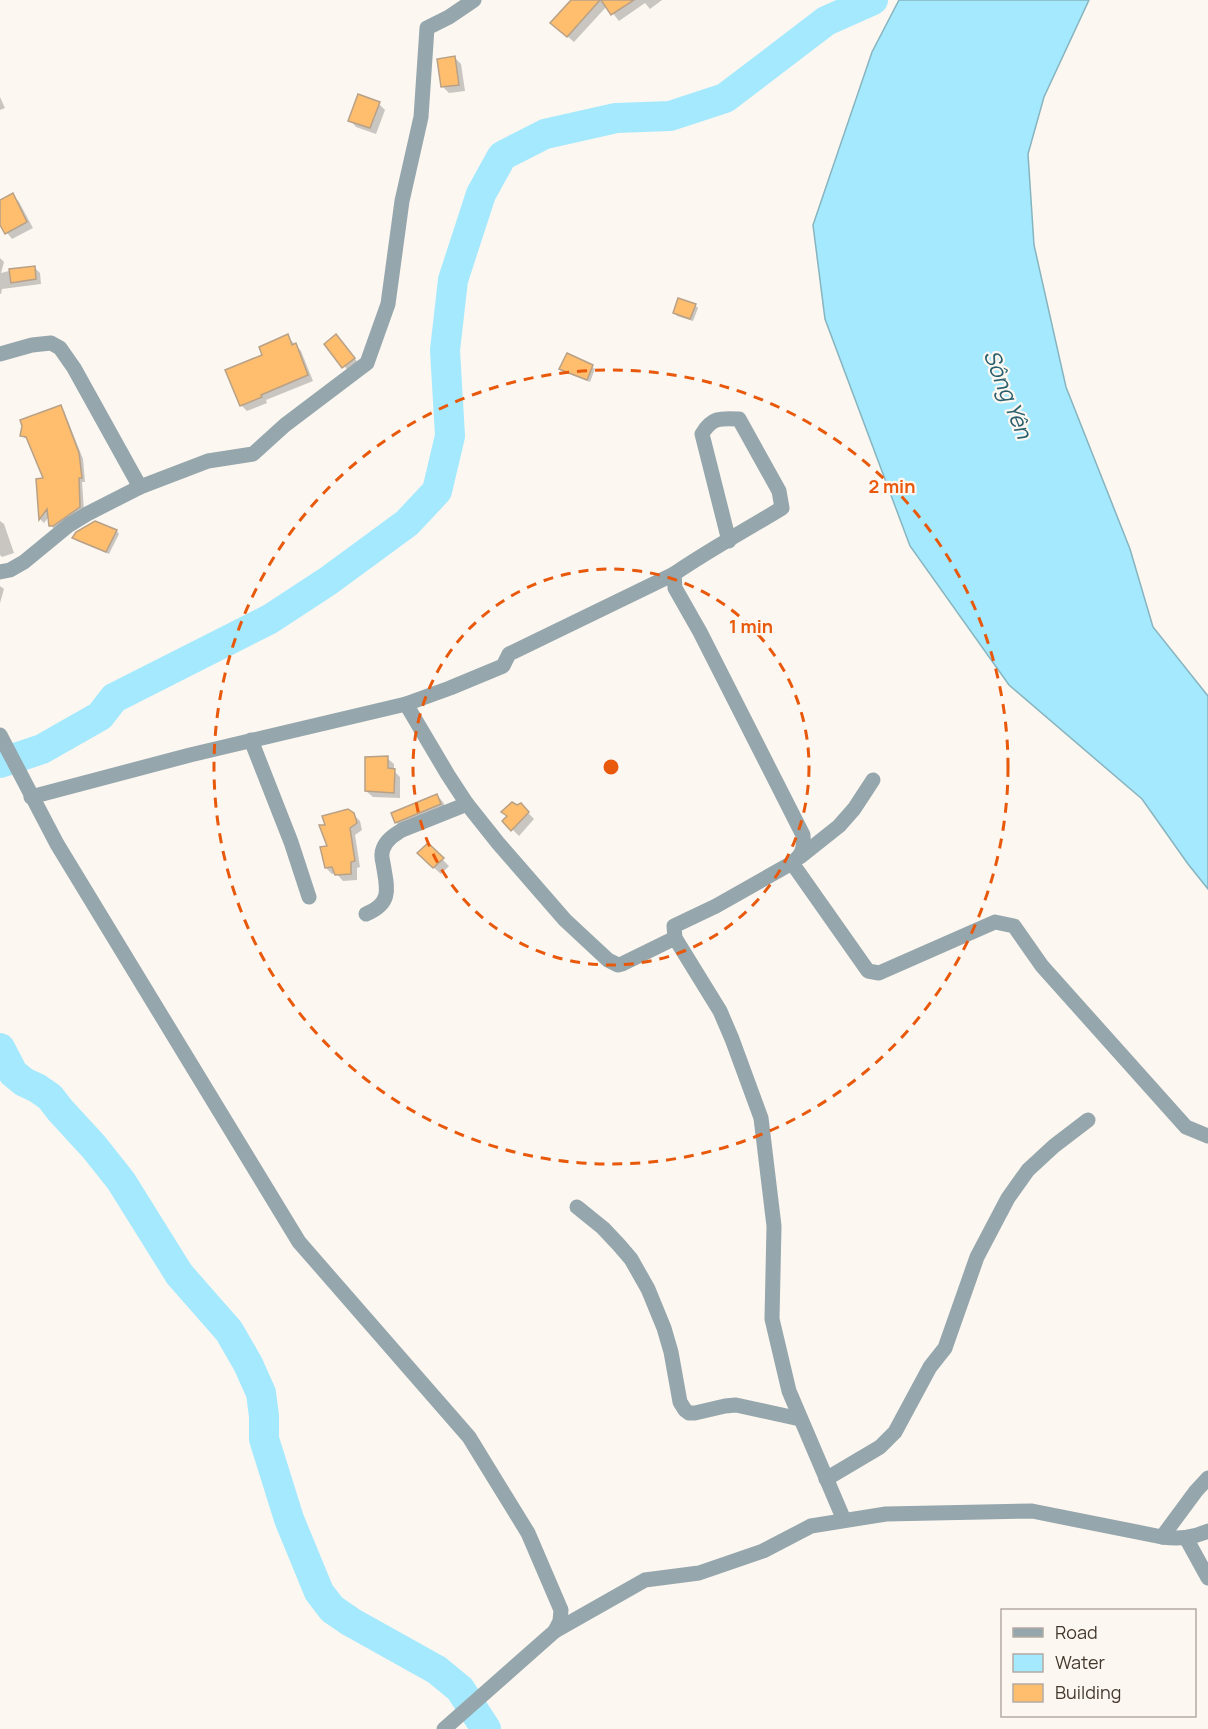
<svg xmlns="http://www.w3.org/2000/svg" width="1208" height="1729" viewBox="0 0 1208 1729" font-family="Manrope,sans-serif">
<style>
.water{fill:#a4e9fd;stroke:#87b4bf;stroke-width:1.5}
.shadow{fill:#0003}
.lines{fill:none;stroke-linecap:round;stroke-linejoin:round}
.river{stroke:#a4e9fd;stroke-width:30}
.building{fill:#ffbe6d;stroke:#b8a187;stroke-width:1.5}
.minor{stroke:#95a6ac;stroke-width:15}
.ring{fill:none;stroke:#e8590c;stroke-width:3;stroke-dasharray:10 8}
.labels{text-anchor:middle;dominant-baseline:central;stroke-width:4.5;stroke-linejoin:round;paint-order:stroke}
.water-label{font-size:22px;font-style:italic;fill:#2a606e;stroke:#fcf7f1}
.centre{fill:#e8590c;stroke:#fcf7f1;stroke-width:3}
.ring-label{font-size:18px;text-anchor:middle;font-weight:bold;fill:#e8590c;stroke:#fcf7f1;stroke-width:4.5;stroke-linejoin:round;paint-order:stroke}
</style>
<rect width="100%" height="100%" fill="#fcf7f1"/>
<polygon class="water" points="899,0 1089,0 1044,97 1028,154 1034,245 1066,387 1130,549 1153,627 1208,696 1208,889 1188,864 1142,799 1009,685 910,546 825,319 813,225 872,52"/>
<g class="shadow">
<polygon points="573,0 662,0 650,9 645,3 619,21 607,6 574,42 559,29"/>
<polygon points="455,58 461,64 465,91 449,93 443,87"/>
<polygon points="0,97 5,108 0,110"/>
<polygon points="379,104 385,110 376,134 356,127 350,120"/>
<polygon points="13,195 19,202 33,228 12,239 0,224 0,202"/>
<polygon points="0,258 4,262 1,273 13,270 34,267 40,273 41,284 2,289 1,294 0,294"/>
<polygon points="695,305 698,308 693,321 677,316 675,313"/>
<polygon points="287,336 301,351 313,381 266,400 267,403 247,411 241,405 264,355"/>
<polygon points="342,343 360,365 350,373 326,344"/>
<polygon points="592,367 595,369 590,382 564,372 561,369"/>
<polygon points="60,407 64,411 83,459 85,482 82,482 84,511 55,530 51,525 50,515 44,523 40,519 37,480 45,480 29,440 22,436"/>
<polygon points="0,521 4,524 14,553 2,557 0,555"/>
<polygon points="117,531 119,534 109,554 77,541 74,538"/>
<polygon points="0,586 4,589 0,603"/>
<polygon points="387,758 394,764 394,771 400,777 400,798 373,797 366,791"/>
<polygon points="437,795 443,802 447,810 402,829 396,822"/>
<polygon points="520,804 534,819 519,836 504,821"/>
<polygon points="353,814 360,821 362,830 355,835 360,867 357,868 357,880 343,881 336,873 332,874 326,868 329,847"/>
<polygon points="428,845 449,866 441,874 425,860"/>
</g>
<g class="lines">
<g class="river">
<polyline points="0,763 42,749 100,716 114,698 270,619 328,581 407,523 437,491 450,436 445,350 453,280 481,194 502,156 545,134 616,118 670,116 725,98 826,21 873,0"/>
<polyline points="0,1048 13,1073 24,1082 37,1088 50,1097 60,1110 94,1147 121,1181 179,1274 229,1331 248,1364 261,1393 264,1416 264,1439 289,1519 319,1592 332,1609 351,1622 437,1670 460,1689 486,1729"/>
</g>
</g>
<g class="building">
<polygon points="571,0 600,0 567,37 550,23"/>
<polygon points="601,0 634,0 611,15"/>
<polygon points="455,56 459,85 441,87 437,59"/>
<polygon points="358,94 380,102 370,128 348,121"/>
<polygon points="13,193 27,222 5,234 0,225 0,200"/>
<polygon points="35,266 36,279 11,283 9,269"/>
<polygon points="678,298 696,304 690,319 673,313"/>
<polygon points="288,334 292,345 296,343 308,375 261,395 262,397 240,406 225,370 262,355 259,347"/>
<polygon points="336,334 355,358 342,368 324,344"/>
<polygon points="567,353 593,365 587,380 559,369"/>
<polygon points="61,405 79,453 82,478 79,478 80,507 53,526 49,526 47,509 39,520 36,479 43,478 26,437 20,436 22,426 20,420"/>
<polygon points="95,521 117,530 106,552 72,538 76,532"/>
<polygon points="388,756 388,768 395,769 394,793 365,791 365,757"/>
<polygon points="437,794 441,804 395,823 391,813"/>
<polygon points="512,802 517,805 521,803 529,812 511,831 502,821 507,816 501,812"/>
<polygon points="348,809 354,813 357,823 350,828 355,861 351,862 351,874 335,875 332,867 325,868 320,847 327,846 319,825 325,825 322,816"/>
<polygon points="428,843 444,858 433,868 417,853"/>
</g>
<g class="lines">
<g class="minor">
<polyline points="0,354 32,345 51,343 60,348 74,368 140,487"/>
<path d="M729,541L702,434C712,417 721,418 739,419L779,491L782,508C746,530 709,550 674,574L675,588L700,632L803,835C804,849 803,854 792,863L716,906L674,926L675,938L720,1011L732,1039L761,1118L774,1226L772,1319L789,1391L844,1520"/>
<polyline points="0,572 10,570 24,562 69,525 87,514 140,487 208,461 253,454 285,425 367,363 388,304 402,201 421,117 427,28 449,17 474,0"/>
<polyline points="406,704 448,775 467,804 498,843 565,920 608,960 618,965 622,964 675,938"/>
<polyline points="0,735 57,844 299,1242 469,1437 528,1533 561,1610 560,1621 555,1631"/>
<polyline points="251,740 291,842 309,897"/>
<polyline points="31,797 190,755 406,704 450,688 503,666 509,654 674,574"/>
<polyline points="800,857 839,826 854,809 873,780"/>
<polyline points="792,863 868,971 879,973 995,922 1014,926 1042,966 1186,1127 1208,1136"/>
<path d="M366,914C393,903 387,888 383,863C382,859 381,854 383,849C386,840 394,835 402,830L467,804"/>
<polyline points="577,1207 603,1228 619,1245 631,1259 648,1289 664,1328 671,1352 680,1402 685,1410 689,1413 695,1413 725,1406 736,1405 800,1419"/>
<polyline points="826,1479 880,1447 895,1432 930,1367 945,1348 977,1257 1008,1198 1028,1170 1054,1146 1088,1120"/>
<polyline points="1162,1537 1196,1491 1208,1478"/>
<polyline points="1186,1538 1208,1578"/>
<path d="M444,1729L555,1631L645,1580L699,1573L763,1551L811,1526L886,1514L1032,1511L1162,1537C1179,1539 1192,1538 1208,1531"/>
</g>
</g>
<g class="ring">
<circle cx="611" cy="767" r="198"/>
<circle cx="611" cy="767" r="397"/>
</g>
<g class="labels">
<g class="water-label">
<text transform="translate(1008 394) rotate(68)">Sông Yên</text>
</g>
</g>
<circle cx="611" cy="767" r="9" class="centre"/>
<g class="ring-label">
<text x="892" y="493">2 min</text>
<text x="751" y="633">1 min</text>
</g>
<rect x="1001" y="1609" width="195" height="108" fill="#fcf7f1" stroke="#b2aba3" stroke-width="1.5"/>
<rect x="1013" y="1628" width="30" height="9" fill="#95a6ac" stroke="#b2aba3" stroke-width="1.5"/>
<text x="1055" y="1639" font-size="18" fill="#42382d">Road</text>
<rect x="1013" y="1654" width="30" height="18" fill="#a4e9fd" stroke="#b2aba3" stroke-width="1.5"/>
<text x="1055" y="1669" font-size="18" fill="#42382d">Water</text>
<rect x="1013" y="1684" width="30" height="18" fill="#ffbe6d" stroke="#b2aba3" stroke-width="1.5"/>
<text x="1055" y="1699" font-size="18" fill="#42382d">Building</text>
</svg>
